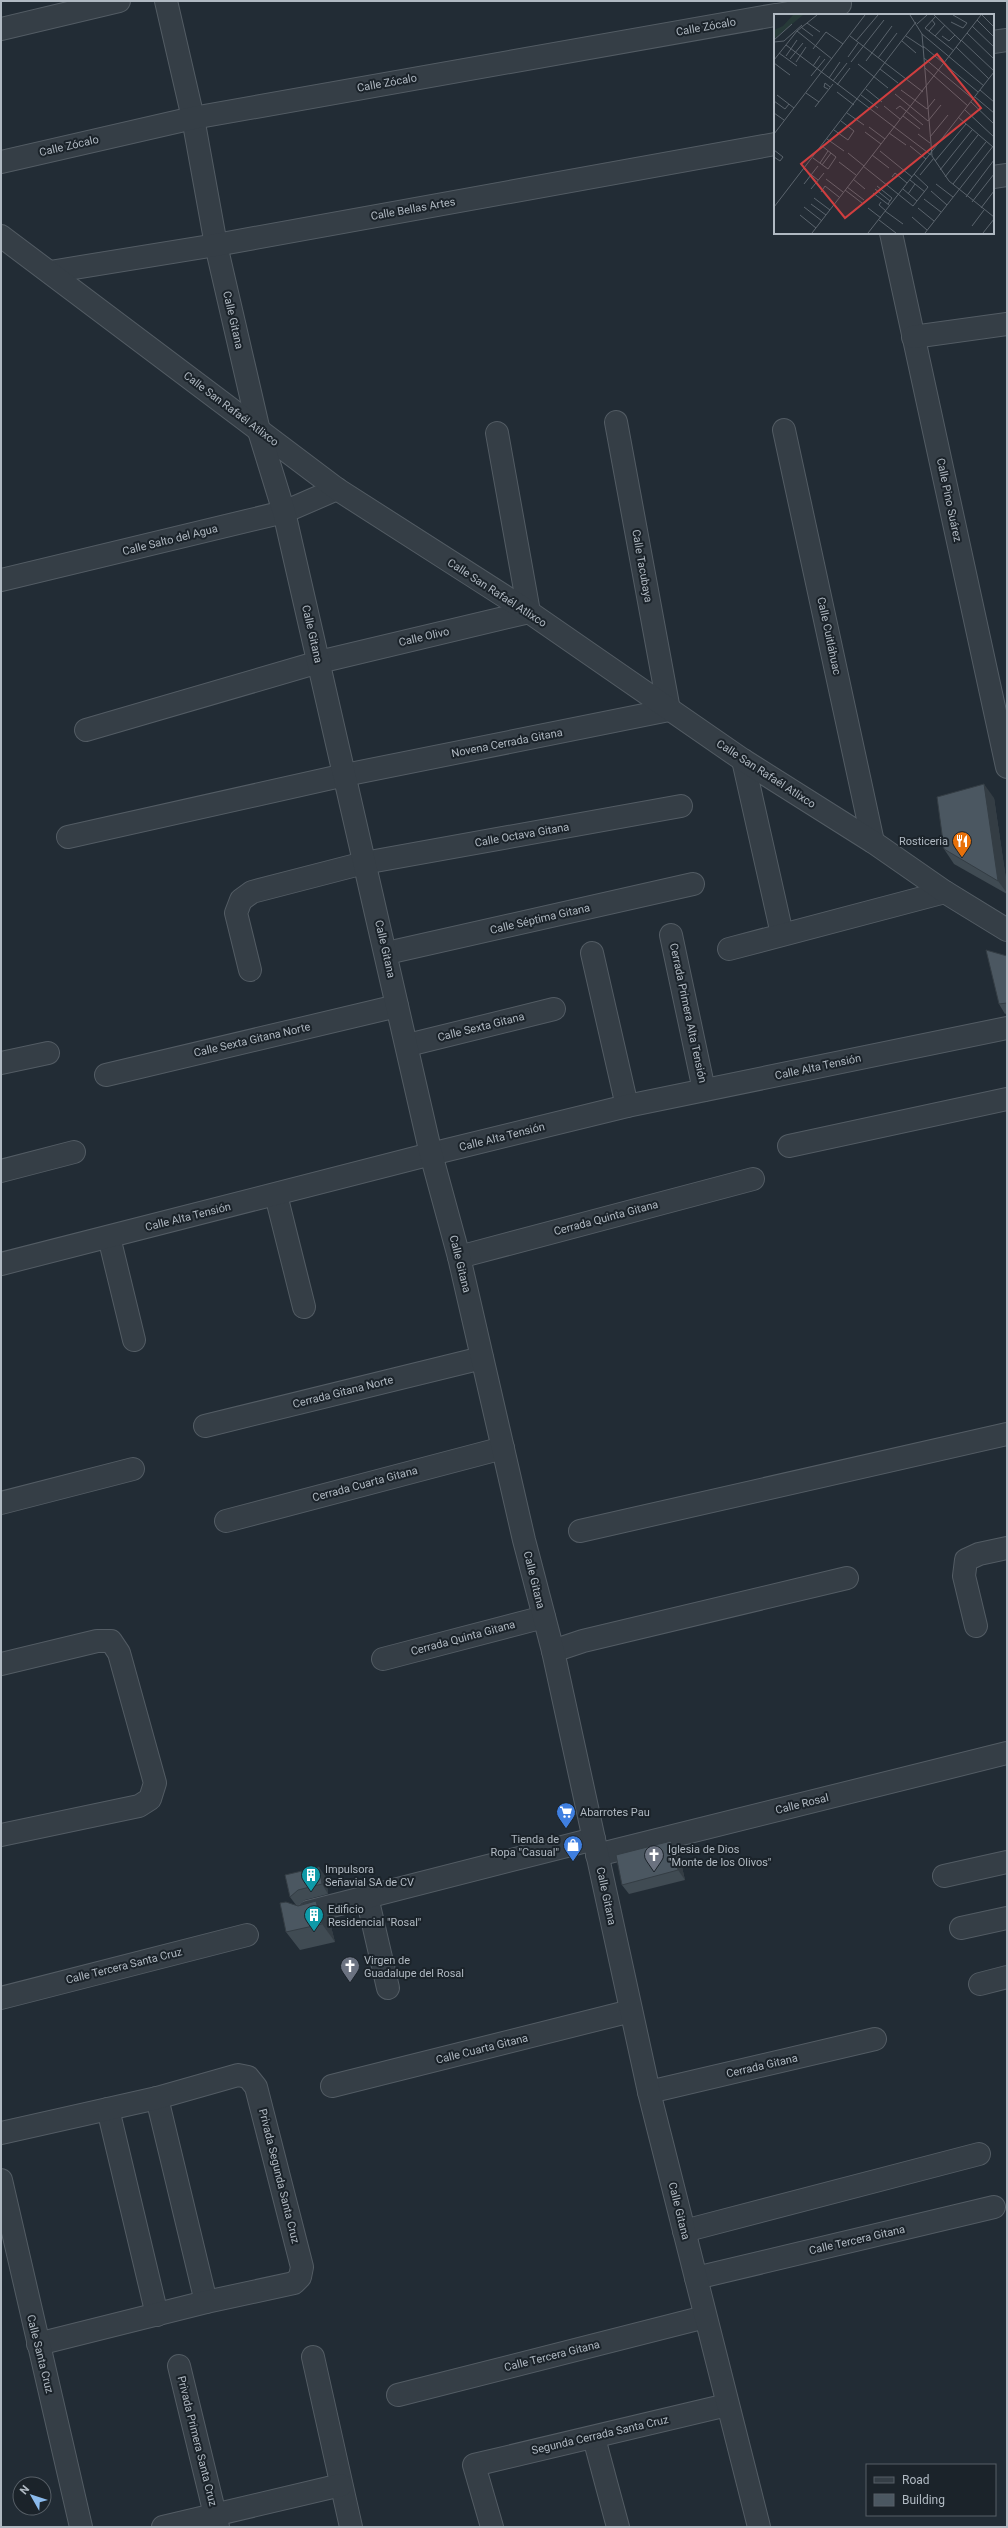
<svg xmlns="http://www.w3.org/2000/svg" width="1008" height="2528" viewBox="0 0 1008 2528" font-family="Roboto,sans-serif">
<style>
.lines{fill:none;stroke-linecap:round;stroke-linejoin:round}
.minor-casing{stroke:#535c64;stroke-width:24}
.tertiary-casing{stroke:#535c64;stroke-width:24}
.minor{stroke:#353e46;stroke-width:22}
.tertiary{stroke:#353e46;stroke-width:22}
.wall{fill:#404b53}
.shaded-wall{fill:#343d44}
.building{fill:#4b5761;stroke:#343d44}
.labels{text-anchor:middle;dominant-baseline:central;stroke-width:4;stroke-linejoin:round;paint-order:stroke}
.street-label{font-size:11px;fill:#b0b9c2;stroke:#1b232a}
.poi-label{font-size:11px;fill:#b0b9c2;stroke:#1b232a;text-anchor:start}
.inset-road{fill:none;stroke:#5b646d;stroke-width:1}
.view{fill:#d03e3f;fill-opacity:0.15;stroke:#d03e3f;stroke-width:2}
.inset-edge{fill:none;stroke:#b0b9c2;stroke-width:2}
</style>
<rect width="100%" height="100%" fill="#222c35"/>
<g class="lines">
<g class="minor-casing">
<g id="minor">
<polyline points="166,1 193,118 216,245 259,431"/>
<polyline points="777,15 840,4"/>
<polyline points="1,29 119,1"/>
<polyline points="993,42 1007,40"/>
<polyline points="1,162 193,118 775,15"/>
<polyline points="993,177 1007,175"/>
<polyline points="891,233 1007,767"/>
<polyline points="50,272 216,245 775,144"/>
<polyline points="913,337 1007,324"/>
<polyline points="784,430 873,842"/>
<polyline points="1,580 284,512 337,489"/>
<polyline points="86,730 319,662 529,612 497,433"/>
<polyline points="743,760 782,934"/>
<polyline points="68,837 345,775 669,710 616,422"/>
<polyline points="671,935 704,1090"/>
<polyline points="729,949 945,892"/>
<polyline points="387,953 693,884"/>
<polyline points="592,953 627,1106"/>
<polyline points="250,970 236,913 241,900 252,892 364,863 681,806"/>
<polyline points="408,1045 554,1009"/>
<polyline points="1,1063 48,1053"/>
<polyline points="106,1075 397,1006"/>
<polyline points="789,1146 1007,1099"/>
<polyline points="1,1171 74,1152"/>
<polyline points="276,1195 304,1307"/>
<polyline points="109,1237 134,1340"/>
<polyline points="459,1257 753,1179"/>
<polyline points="1,1264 431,1154 627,1106 1007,1028"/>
<polyline points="205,1426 482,1358"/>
<polyline points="1,1503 133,1469"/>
<polyline points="226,1521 503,1448"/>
<polyline points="580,1531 1007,1434"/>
<polyline points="976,1626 964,1576 966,1560 979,1554 1007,1548"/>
<polyline points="553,1651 583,1641 847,1578"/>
<polyline points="383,1659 544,1617"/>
<polyline points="1,1664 97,1641 111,1641 119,1653 155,1783 150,1799 139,1806 1,1835"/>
<polyline points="597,1855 1007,1753"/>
<polyline points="944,1876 1007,1862"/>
<polyline points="367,1897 388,1988"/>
<polyline points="308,1912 594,1839"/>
<polyline points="961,1928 1007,1918"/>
<polyline points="980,1984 1007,1977"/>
<polyline points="1,1998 247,1935"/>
<polyline points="332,2086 631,2011"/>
<polyline points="649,2092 875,2039"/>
<polyline points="157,2098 206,2302"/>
<polyline points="108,2109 157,2315"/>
<polyline points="1,2133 157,2098 238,2075 248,2077 256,2087 302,2267 300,2277 294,2283 206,2302 38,2344"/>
<polyline points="1,2180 81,2527"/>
<polyline points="684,2231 979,2154"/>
<polyline points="696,2278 994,2207"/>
<polyline points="313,2357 351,2527"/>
<polyline points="179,2366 218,2527"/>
<polyline points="398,2395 705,2317"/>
<polyline points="594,2438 618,2527"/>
<polyline points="163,2527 341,2485"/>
<polyline points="492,2527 474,2465 727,2405"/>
</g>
</g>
<g class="tertiary-casing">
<g id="tertiary">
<polyline points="1,236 337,489 529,612 743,760 873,842 945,892 1007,930"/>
<polyline points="259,431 284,512 431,1154 459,1257 524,1540 553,1651 649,2092 759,2527"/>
</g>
</g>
<use href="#minor" class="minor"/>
<use href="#tertiary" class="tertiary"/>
</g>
<g class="wall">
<polygon points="994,798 1007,886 1007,894 954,864 944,849"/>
<polygon points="1007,956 1007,1013 1005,1014 999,1004"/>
<polygon points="678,1850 685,1880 629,1894 622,1885"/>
<polygon points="285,1875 326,1877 328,1894 305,1900 299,1905 316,1901 329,1919 335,1942 300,1950 286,1932 296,1905 290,1897"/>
</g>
<g class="shaded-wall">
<polygon points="984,784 994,798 1007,886 1007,893 998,881"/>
<polygon points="671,1841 678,1850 685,1880 678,1870"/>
<polygon points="319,1867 326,1877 328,1894 322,1884"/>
<polygon points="316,1901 329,1919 335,1942 322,1924"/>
</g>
<g class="building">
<polygon points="984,784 998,881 944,849 937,797"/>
<polygon points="986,950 1007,956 1007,1003 999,1004"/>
<polygon points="671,1841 678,1870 622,1885 616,1855"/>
<polygon points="319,1867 322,1884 298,1890 290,1897 285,1875"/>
<polygon points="316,1901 322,1924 286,1932 280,1903 286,1902 298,1906"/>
</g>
<defs>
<g id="restaurant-pin" transform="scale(1)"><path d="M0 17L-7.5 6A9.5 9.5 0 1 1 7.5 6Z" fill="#e8710a" stroke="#1b232a"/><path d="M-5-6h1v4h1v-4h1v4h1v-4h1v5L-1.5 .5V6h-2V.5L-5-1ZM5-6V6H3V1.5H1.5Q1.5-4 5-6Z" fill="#fff"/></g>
<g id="supermarket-pin" transform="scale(1)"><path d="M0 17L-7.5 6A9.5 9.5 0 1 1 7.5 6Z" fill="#3f7fe0" stroke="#1b232a"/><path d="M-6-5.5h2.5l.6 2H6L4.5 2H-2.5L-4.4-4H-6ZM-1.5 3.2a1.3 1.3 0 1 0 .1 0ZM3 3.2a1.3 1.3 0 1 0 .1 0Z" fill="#fff"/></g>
<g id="shop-pin" transform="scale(1)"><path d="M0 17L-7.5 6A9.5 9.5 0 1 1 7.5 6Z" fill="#3f7fe0" stroke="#1b232a"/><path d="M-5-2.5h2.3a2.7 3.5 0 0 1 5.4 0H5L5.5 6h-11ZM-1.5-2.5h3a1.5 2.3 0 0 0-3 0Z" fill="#fff"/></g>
<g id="church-pin" transform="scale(1)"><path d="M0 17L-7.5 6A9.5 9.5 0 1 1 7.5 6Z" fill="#6b7280" stroke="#1b232a"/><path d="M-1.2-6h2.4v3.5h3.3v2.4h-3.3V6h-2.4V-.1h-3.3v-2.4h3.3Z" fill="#fff"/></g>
<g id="building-pin" transform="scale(1)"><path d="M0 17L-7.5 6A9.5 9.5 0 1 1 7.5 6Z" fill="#0f9aa8" stroke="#1b232a"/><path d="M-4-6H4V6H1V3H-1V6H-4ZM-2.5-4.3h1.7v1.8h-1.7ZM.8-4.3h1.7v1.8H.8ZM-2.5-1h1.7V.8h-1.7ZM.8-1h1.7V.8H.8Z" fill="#fff"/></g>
</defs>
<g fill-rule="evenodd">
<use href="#restaurant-pin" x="962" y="841"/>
<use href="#supermarket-pin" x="566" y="1812"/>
<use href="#shop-pin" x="573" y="1845"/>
<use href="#church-pin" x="654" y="1855"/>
<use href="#building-pin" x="311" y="1875"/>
<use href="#building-pin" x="314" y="1915"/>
<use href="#church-pin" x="350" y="1966"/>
</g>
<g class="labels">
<g class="street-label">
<text transform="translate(706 27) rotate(-10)">Calle Zócalo</text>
<text transform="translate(387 83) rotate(-10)">Calle Zócalo</text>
<text transform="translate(69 146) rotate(-13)">Calle Zócalo</text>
<text transform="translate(413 209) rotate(-10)">Calle Bellas Artes</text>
<text transform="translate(233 320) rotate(77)">Calle Gitana</text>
<text transform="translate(231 409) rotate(37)">Calle San Rafaél Atlixco</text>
<text transform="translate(949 500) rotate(78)">Calle Pino Suárez</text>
<text transform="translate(170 540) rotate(-14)">Calle Salto del Agua</text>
<text transform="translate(642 566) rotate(80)">Calle Tacubaya</text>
<text transform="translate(497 593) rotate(33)">Calle San Rafaél Atlixco</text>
<text transform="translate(312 634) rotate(77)">Calle Gitana</text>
<text transform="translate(829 636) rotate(78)">Calle Cuitláhuac</text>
<text transform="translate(424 637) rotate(-13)">Calle Olivo</text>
<text transform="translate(507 743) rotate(-11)">Novena Cerrada Gitana</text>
<text transform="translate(766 774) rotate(33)">Calle San Rafaél Atlixco</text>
<text transform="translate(522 835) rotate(-10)">Calle Octava Gitana</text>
<text transform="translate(540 919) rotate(-13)">Calle Séptima Gitana</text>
<text transform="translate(385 949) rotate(77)">Calle Gitana</text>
<text transform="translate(688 1013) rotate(78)">Cerrada Primera Alta Tensión</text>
<text transform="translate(481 1027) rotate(-14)">Calle Sexta Gitana</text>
<text transform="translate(252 1040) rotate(-13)">Calle Sexta Gitana Norte</text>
<text transform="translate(818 1067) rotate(-12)">Calle Alta Tensión</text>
<text transform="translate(502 1137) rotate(-14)">Calle Alta Tensión</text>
<text transform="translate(188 1217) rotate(-14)">Calle Alta Tensión</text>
<text transform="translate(606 1218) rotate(-15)">Cerrada Quinta Gitana</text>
<text transform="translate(460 1264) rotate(76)">Calle Gitana</text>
<text transform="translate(343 1392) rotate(-14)">Cerrada Gitana Norte</text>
<text transform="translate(365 1484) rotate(-15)">Cerrada Cuarta Gitana</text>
<text transform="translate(534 1580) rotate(76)">Calle Gitana</text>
<text transform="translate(463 1638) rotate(-15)">Cerrada Quinta Gitana</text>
<text transform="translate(802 1804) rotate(-14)">Calle Rosal</text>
<text transform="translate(606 1896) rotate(78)">Calle Gitana</text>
<text transform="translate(124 1966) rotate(-14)">Calle Tercera Santa Cruz</text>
<text transform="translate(482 2049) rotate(-14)">Calle Cuarta Gitana</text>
<text transform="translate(762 2066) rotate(-13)">Cerrada Gitana</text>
<text transform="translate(279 2176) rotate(76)">Privada Segunda Santa Cruz</text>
<text transform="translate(679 2211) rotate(76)">Calle Gitana</text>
<text transform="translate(857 2240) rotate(-13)">Calle Tercera Gitana</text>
<text transform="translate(40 2354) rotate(76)">Calle Santa Cruz</text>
<text transform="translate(552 2356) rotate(-14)">Calle Tercera Gitana</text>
<text transform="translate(600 2435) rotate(-13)">Segunda Cerrada Santa Cruz</text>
<text transform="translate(197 2441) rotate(76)">Privada Primera Santa Cruz</text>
</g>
<g class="poi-label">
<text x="948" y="841" text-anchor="end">Rosticeria</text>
<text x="580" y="1812">Abarrotes Pau</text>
<text x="559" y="1839" text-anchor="end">Tienda de<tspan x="559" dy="13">Ropa "Casual"</tspan></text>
<text x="668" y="1849">Iglesia de Dios<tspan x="668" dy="13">"Monte de los Olivos"</tspan></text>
<text x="325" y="1869">Impulsora<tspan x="325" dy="13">Señavial SA de CV</tspan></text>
<text x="328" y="1909">Edificio<tspan x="328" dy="13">Residencial "Rosal"</tspan></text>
<text x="364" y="1960">Virgen de<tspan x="364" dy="13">Guadalupe del Rosal</tspan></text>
</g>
</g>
<g transform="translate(774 14)">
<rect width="220" height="220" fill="#222c35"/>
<path d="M19,1H29L0,25V16L9,12Z" fill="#273a38"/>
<path class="inset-road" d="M136,1L148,20L158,142L175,167L220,203M160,1L187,27M208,1L220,13M162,2L151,14L180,37M203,6L220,23M177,8L189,14L193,9L179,1M33,9L46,18M143,10L153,1M198,12L220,33M27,13L39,22M23,17L58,45M155,17L161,10L158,6M193,19L220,45M148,20L210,72M76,22L149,78M132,22L150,34M161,22L171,11M168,22L175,27L181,21M0,26L18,10M187,26L220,57M82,27L104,1M128,27L142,39M0,28L10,27L28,11M12,31L157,141M149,32L204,78M182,33L215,65M39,35L52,18L69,30M5,39L23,52M12,42L23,26M74,43L84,29M104,44L123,19M150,44L199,85M16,45L29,29M0,46L23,17L43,1M92,47L118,12M22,48L32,33M77,48L110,6M0,49L16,61M84,50L114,74M39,52L46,42M151,54L194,92M106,55L124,69M37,62L51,45M55,64L66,48M59,67L73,49M63,71L76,54M54,75L50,73L51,69L56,73M92,75L108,88M127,76L153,95L161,85M206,76L220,88M63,78L80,91M32,79L45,88M121,80L154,107L167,91M3,81L20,94M87,81L104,94M201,83L220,99M0,87L11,95L15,90M197,88L220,110M110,92L126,105M41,93L59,70M122,95L126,92L149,111M191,96L220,123M0,99L10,106M73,99L90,111M129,102L146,115M184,103L219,133M95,113L111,125M60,116L74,126L80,117L67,107M91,118L107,130M115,119L132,131M0,120L91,1M144,120L156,129M156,123L174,101M53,125L70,137M136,132L152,145M0,136L9,143L6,147L0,143M106,137L138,163M74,139L90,152M98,141L115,154M39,144L54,155L62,143L48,132M161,147L192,110M65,148L82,161M46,149L54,137M48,151L57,139M89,152L139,192L154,173L140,160M30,155L44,166M166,156L198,116M146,161L160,144M118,163L121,159L133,169M171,163L204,121M52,165L69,178M79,165L91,175M136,166L151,178M30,170L44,152M162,170L179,183M179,170L212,128M103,172L118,184L114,190M73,173L90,186M37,175L50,159M101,175L116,187M129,175L143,187M71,176L88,189M157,177L173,191M47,178L51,172L65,183M99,179L115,191M134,180L141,170M192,183L220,146M40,184L56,196M150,185L167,198M107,188L105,191L112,197M198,188L220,160M37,190L52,201M0,193L142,8M30,193L48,207M94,194L107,204M144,194L160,207M207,194L220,177M111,197L129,210M26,201L42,214M138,203L153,216M105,206L122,219M198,212L210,196M38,219L207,1M94,219L220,58M151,219L220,131M209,219L220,205"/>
<path class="view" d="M163,40L207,94L71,204L27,150Z"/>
<rect width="220" height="220" class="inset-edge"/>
</g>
<rect width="1008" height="2528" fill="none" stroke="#b0b9c2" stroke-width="4"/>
<rect x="866" y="2464" width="130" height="52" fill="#1b232a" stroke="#575f67"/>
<rect x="874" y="2477" width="20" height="6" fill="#353e46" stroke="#575f67"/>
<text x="902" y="2484" font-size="12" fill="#b0b9c2">Road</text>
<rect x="874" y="2494" width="20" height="12" fill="#4b5761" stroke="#575f67"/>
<text x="902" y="2504" font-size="12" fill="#b0b9c2">Building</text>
<g transform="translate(32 2496) rotate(309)"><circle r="19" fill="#1b232a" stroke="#575f67"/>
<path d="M0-3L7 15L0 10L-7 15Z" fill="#8bbaec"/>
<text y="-6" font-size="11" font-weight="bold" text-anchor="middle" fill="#b0b9c2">N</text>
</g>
</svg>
